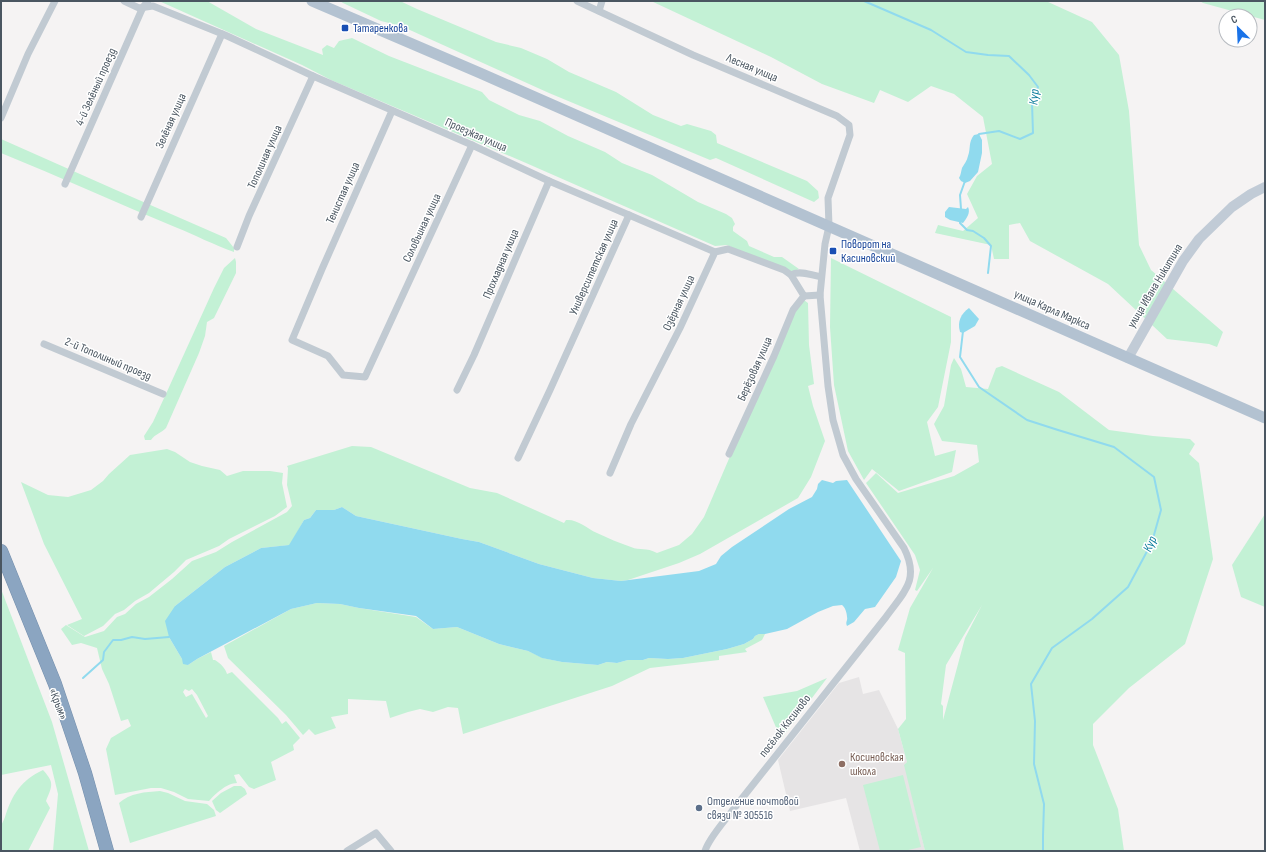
<svg xmlns="http://www.w3.org/2000/svg" width="1266" height="852" viewBox="0 0 1266 852" font-family="'Sofia Sans Condensed',sans-serif">
<style>
.education{fill:#e6e4e5}
.green{fill:#c3f1d5;fill-rule:evenodd}
.water{fill:#90daee}
.lines{fill:none;stroke-linecap:round;stroke-linejoin:round}
.stream{stroke:#90daee;stroke-width:2}
.highway-casing{stroke:#7690ad;stroke-width:14}
.street{stroke:#c1cad2;stroke-width:7}
.secondary{stroke:#c1cbd6;stroke-width:10}
.primary{stroke:#b3c2d1;stroke-width:11}
.highway{stroke:#8ba5c1;stroke-width:13}
.transit-dot{fill:#1a4fb4;stroke:#fff;stroke-width:1.5}
.education-dot{fill:#8d6e63;stroke:#fff;stroke-width:1.5}
.service-dot{fill:#5c6f8a;stroke:#fff;stroke-width:1.5}
.labels{text-anchor:middle;dominant-baseline:central;stroke-width:3;stroke-linejoin:round;paint-order:stroke}
.transit-label{font-size:12px;fill:#164399;stroke:#fff;text-anchor:start}
.street-label{font-size:12px;fill:#4a5661;stroke:#fff}
.education-label{font-size:12px;fill:#785e54;stroke:#fff;text-anchor:start}
.service-label{font-size:12px;fill:#4e5e75;stroke:#fff;text-anchor:start}
.water-label{font-size:13px;font-style:italic;fill:#0c7c9b;stroke:#fff}
</style>
<rect width="100%" height="100%" fill="#f5f3f3"/>
<polygon class="education" points="859,677 863,694 879,690 898,729 907,762 905,765 925,851 860,851 846,798 790,811 778,760 839,683"/>
<g class="green">
<polygon points="159,1 207,1 256,29 323,55 322,49 327,45 334,48 339,41 352,38 389,56 482,92 489,100 519,115 540,121 568,136 605,152 622,163 652,175 698,202 726,214 732,218 735,224 733,227 733,231 747,241 749,246 774,257 782,257 799,269 789,273 727,245 715,246 526,163 331,80 302,65"/>
<polygon points="340,1 400,1 417,9 496,42 521,48 547,59 569,72 616,92 653,115 681,126 687,124 711,131 716,135 717,143 807,181 818,191 819,198 814,202 716,158 710,160 549,93 401,26 381,21 343,3"/>
<polygon points="651,1 1046,1 1092,22 1119,55 1129,111 1139,245 1151,270 1223,332 1217,347 1209,344 1167,339 1108,284 1030,241 1020,223 1009,225 1009,259 994,259 991,245 935,233 938,225 963,231 978,218 967,194 977,176 992,164 983,117 954,94 931,86 908,102 880,90 874,103 822,84 771,57"/>
<polygon points="1200,1 1265,1 1265,20 1203,3"/>
<path d="M1,139L116,190L226,238L234,248V252C214,245 195,235 175,227C117,203 60,177 1,153Z"/>
<path d="M235,258L236,262V273L214,318L207,322L205,336L199,353L166,428C161,433 155,434 151,440H145L144,436L153,422L165,396L214,288L224,268Z"/>
<polygon points="831,258 951,317 951,342 938,407 927,422 935,456 956,450 952,472 899,491 872,469 864,480 848,451 834,385 830,327"/>
<path d="M801,298L808,303L809,345L814,384L808,386L813,406L825,441L811,477L798,498L700,554L679,563L628,580L621,581L593,578L539,564L479,542L462,539L356,516L342,507L334,510H316L310,518L304,520L290,545L261,548L225,567L175,606L169,637L182,659L188,665L197,659L211,652L213,660H215C221,664 225,668 227,674L232,672L278,718L282,724L286,721L300,738L293,745L294,750L271,762L276,780L254,789L249,787L239,774L234,775L237,783C227,783 215,794 209,801L188,799L174,792L161,788H151L115,795L106,749L111,738L131,726L128,719L121,721L109,684L102,669L97,648L81,643L72,645L61,629L66,625L85,637L104,631L117,617L125,614L136,604L149,597L172,579L192,561L216,552L232,542L287,512L292,506L287,485L288,468L287,466L352,446L371,447L470,488L497,493L564,523L566,520C578,519 586,528 597,533C608,538 619,543 631,547C640,551 646,547 657,553L679,545L692,534L704,517L740,433ZM185,689L189,691L192,689L197,695L208,716L206,718L192,694L186,697L183,692Z"/>
<path d="M954,358L961,369L966,387L988,389L996,368L1002,366L1059,392L1109,430L1153,436L1190,439L1195,444L1189,454L1199,463L1213,559L1185,644L1129,688L1093,724V745L1118,809L1124,851H925L904,765L907,762L898,729L906,719L905,653L898,650L910,608L933,568L917,591L915,590L920,570L915,555L866,483L876,473L898,493L954,476L979,462L977,445L942,441L934,424L944,406L951,365ZM982,605L965,638L943,720V706L941,704L946,665Z"/>
<polygon points="167,449 175,452 190,462 202,466 220,470 227,476 243,471 270,471 283,473 282,483 287,507 275,516 229,539 219,546 186,560 174,572 149,593 135,601 124,610 115,614 103,626 84,636 67,625 82,619 44,544 21,482 48,495 68,497 91,490 103,481 109,474 130,455"/>
<polygon points="1265,514 1265,607 1241,597 1232,565"/>
<polygon points="1,589 52,722 89,851 53,851 58,794 51,765 1,775"/>
<polygon points="317,603 340,604 359,608 416,617 433,629 457,627 499,644 528,651 543,658 562,662 598,665 607,662 617,663 628,660 643,660 649,658 668,659 683,658 727,649 744,644 753,639 755,636 759,634 765,634 762,640 745,649 747,652 719,656 719,660 650,668 612,686 463,734 458,708 448,707 433,712 420,709 408,712 390,718 386,701 348,699 348,714 331,717 336,728 315,735 309,729 303,735 286,715 228,658 224,646 291,609"/>
<polygon points="827,678 781,739 763,697 797,691"/>
<path d="M43,770C55,783 52,786 46,801L50,808L28,851H1C1,843 0,833 1,826C2,823 4,820 5,817C12,795 21,780 43,770Z"/>
<polygon points="903,775 921,847 904,851 880,851 863,785"/>
<polygon points="234,786 241,786 245,789 247,794 220,813 216,810 212,801 221,793"/>
<path d="M160,791L168,793L185,801L207,804L214,810L216,816L130,843L119,803C130,793 145,792 160,791Z"/>
</g>
<g class="water">
<path d="M979,134L982,140V153L978,172L970,181L965,183L961,181L959,178C961,175 961,171 962,168C964,164 967,161 968,156C971,148 968,143 974,135Z"/>
<path d="M949,207L966,209L968,207C971,213 966,219 963,223L950,220L945,217V212Z"/>
<path d="M969,308L979,319L975,326L963,333L960,332C957,321 961,314 969,308Z"/>
<path d="M822,480L833,483L836,481L847,480L901,561L896,577L875,607L865,609L854,622L847,626C845,622 848,621 847,617C847,613 845,607 842,605L833,606L818,612L787,629L765,634H759L755,636L753,639L744,644L727,649L683,658L668,659L649,658L643,660H628L617,663L607,662L598,665L562,662L542,658L528,651L499,644L457,627L433,629L416,616L359,608L340,604L317,603L291,609L197,659L188,665L183,664L182,659L169,637L165,621L175,606L225,567L261,548L289,545L304,520L310,518L316,510H334L342,507L356,516L462,539L479,542L539,564L593,578L621,581L699,571L716,564L721,556L732,547L789,509L812,497L817,489L818,484Z"/>
</g>
<g class="lines">
<g class="stream">
<polyline points="864,1 931,30 966,52 988,55 1009,56 1029,75 1038,87 1032,103 1033,133 1020,139 999,131 979,134 977,137"/>
<polyline points="961,209 960,195 965,181"/>
<polyline points="960,222 960,223 967,230 973,231 984,238 991,246 988,273"/>
<polyline points="963,331 960,357 979,387 1027,420 1058,430 1114,447 1154,477 1161,510 1152,542 1128,587 1092,619 1052,648 1031,684 1035,721 1034,764 1044,804 1043,836 1043,851"/>
<polyline points="83,678 103,660 104,652 113,640 121,640 132,637 145,639 169,637"/>
</g>
<g class="highway-casing">
<polyline id="highway" points="1,551 55,684 85,773 107,851"/>
</g>
<g class="street">
<polyline points="124,1 139,8 153,6 225,35 313,76 472,145 549,181 629,215"/>
<path d="M577,1L693,55L837,116L849,125L850,135L828,198L829,226L825,244L820,295L828,386L833,420L843,455L856,479L904,548C920,580 904,592 886,617L732,811C724,822 709,838 705,851"/>
<polyline points="599,11 602,1"/>
<polyline points="392,111 322,269 292,340 328,356 343,375 365,377 472,145"/>
<polyline points="1,118 28,54 55,1"/>
<polyline points="65,184 143,7 148,1"/>
<polyline points="141,217 222,34"/>
<polyline points="237,247 249,216 313,76"/>
<path d="M791,275C799,270 812,275 821,277"/>
<polyline points="44,344 163,394"/>
<polyline points="457,390 474,355 549,181"/>
<polyline points="729,454 774,356 793,310 804,296"/>
<polyline points="518,458 550,390 629,215 715,252"/>
<polyline points="610,473 631,424 680,328 715,252 728,249 784,270 791,275 804,296 820,295"/>
<polyline points="347,851 376,833 391,851"/>
</g>
<polyline class="secondary" points="1128,358 1183,261 1199,239 1232,207 1251,194 1265,187"/>
<polyline class="primary" points="312,1 480,73 1265,418"/>
<use href="#highway" class="highway"/>
</g>
<g class="transit-dot">
<rect x="341" y="24" width="8" height="8" rx="2"/>
<rect x="829" y="247" width="8" height="8" rx="2"/>
</g>
<circle class="education-dot" cx="842" cy="764" r="4"/>
<circle class="service-dot" cx="699" cy="808" r="4"/>
<g class="labels">
<g class="transit-label">
<text x="353" y="28">Татаренкова</text>
<text x="841" y="244">Поворот на<tspan x="841" dy="14">Касиновский</tspan></text>
</g>
<g class="street-label">
<text transform="translate(752 68) rotate(23)">Лесная улица</text>
<text transform="translate(96 87) rotate(-66)">4-й Зелёный проезд</text>
<text transform="translate(171 121) rotate(-66)">Зелёная улица</text>
<text transform="translate(476 135) rotate(24)">Проезжая улица</text>
<text transform="translate(265 157) rotate(-66)">Тополиная улица</text>
<text transform="translate(343 193) rotate(-66)">Тенистая улица</text>
<text transform="translate(422 228) rotate(-65)">Соловьиная улица</text>
<text transform="translate(501 264) rotate(-67)">Прохладная улица</text>
<text transform="translate(594 267) rotate(-66)">Университетская улица</text>
<text transform="translate(1155 286) rotate(-59)">улица Ивана Никитина</text>
<text transform="translate(679 303) rotate(-65)">Озёрная улица</text>
<text transform="translate(1052 310) rotate(24)">улица Карла Маркса</text>
<text transform="translate(108 359) rotate(23)">2-й Тополиный проезд</text>
<text transform="translate(755 369) rotate(-66)">Берёзовая улица</text>
<text transform="translate(58 704) rotate(69)">«Крым»</text>
<text transform="translate(785 726) rotate(-52)">посёлок Косиново</text>
</g>
<g class="education-label">
<text x="850" y="757">Косиновская<tspan x="850" dy="14">школа</tspan></text>
</g>
<g class="service-label">
<text x="707" y="801">Отделение почтовой<tspan x="707" dy="14">связи № 305516</tspan></text>
</g>
<g class="water-label">
<text transform="translate(1034 97) rotate(-84)">Кур</text>
<text transform="translate(1150 544) rotate(-67)">Кур</text>
</g>
</g>
<rect width="1266" height="852" fill="none" stroke="#4a5661" stroke-width="4"/>
<g transform="translate(1238 28) rotate(336)"><circle r="19" fill="#ffffff" stroke="#b7bbc0"/>
<path d="M0-3L7 15L0 10L-7 15Z" fill="#1a73e8"/>
<text y="-6" font-size="11" font-weight="bold" text-anchor="middle" fill="#4a5661">С</text>
</g>
</svg>
